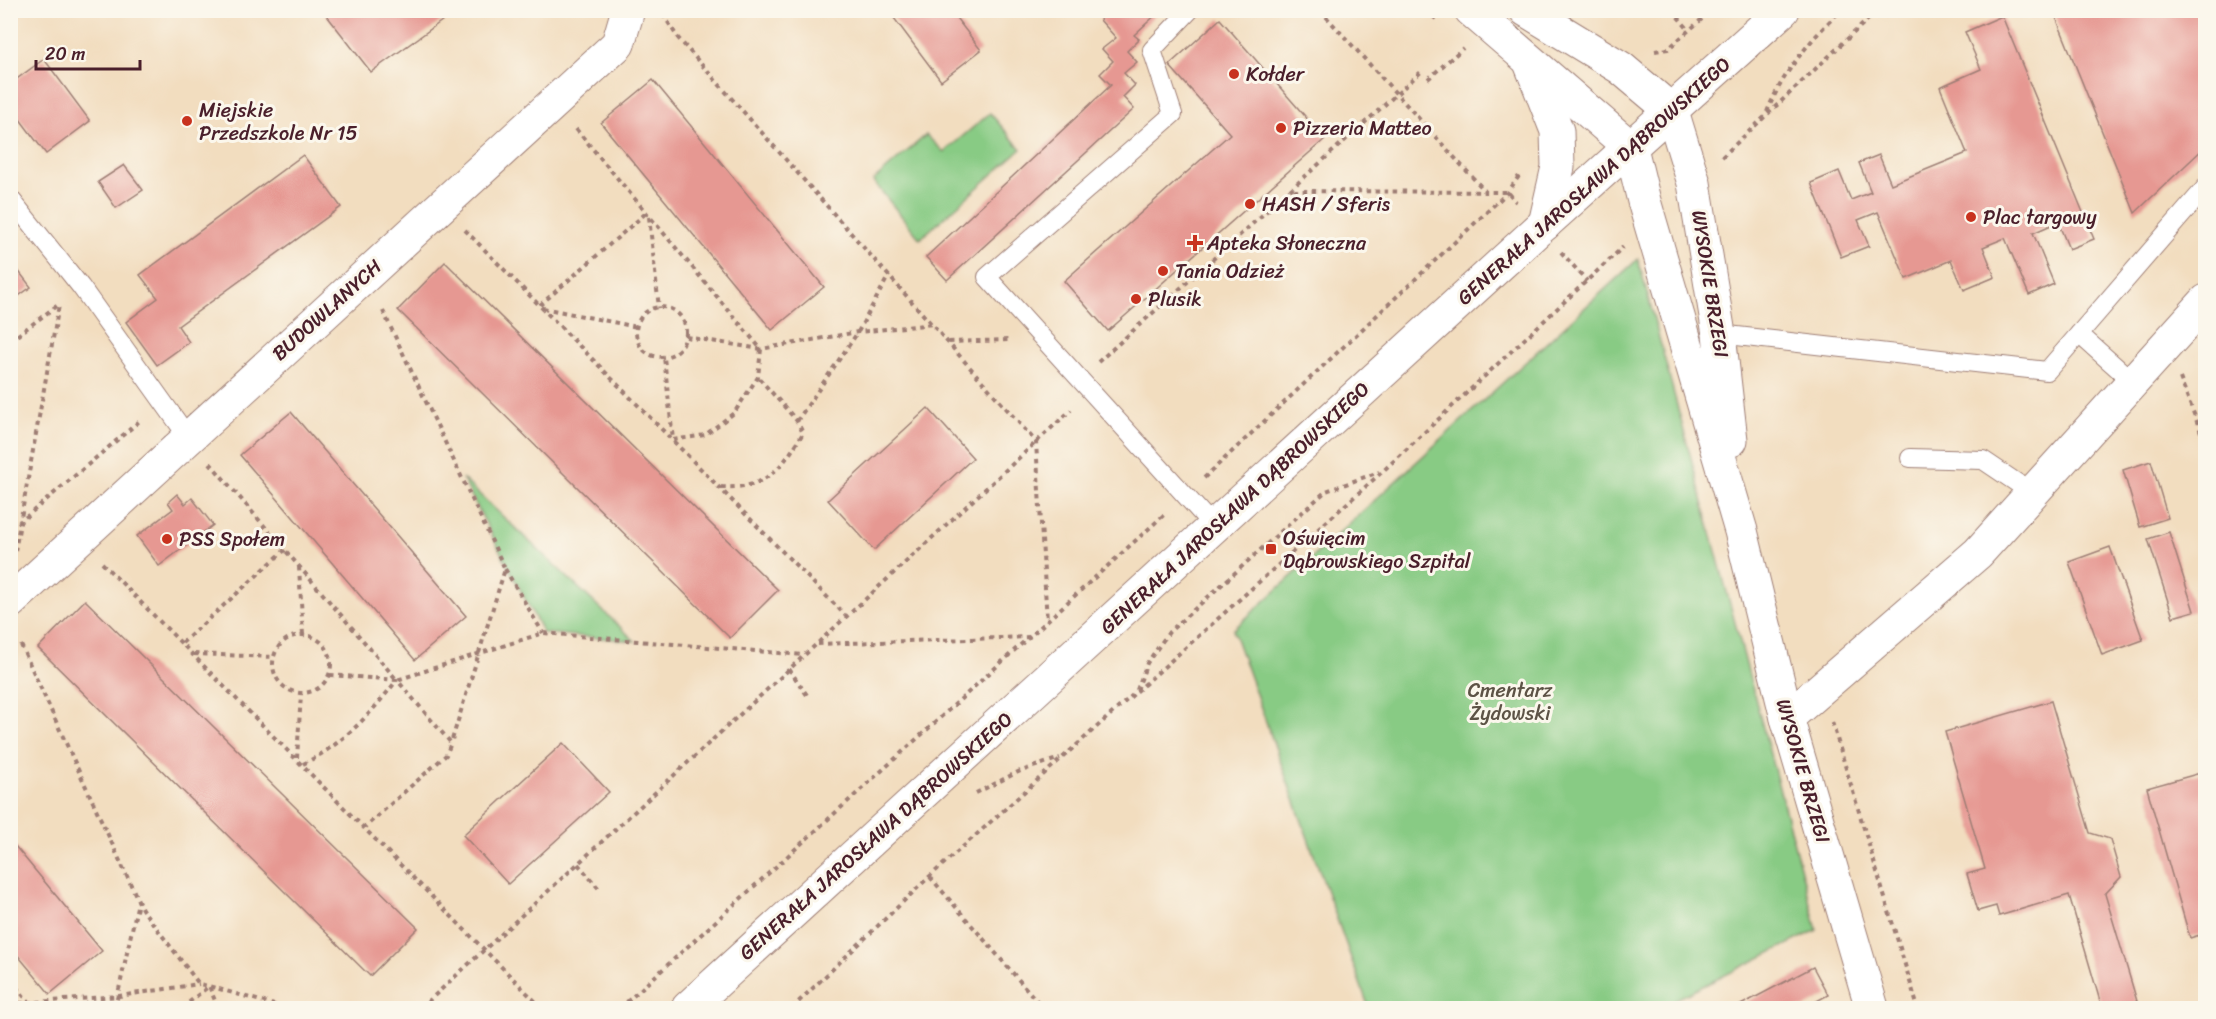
<svg xmlns="http://www.w3.org/2000/svg" width="2216" height="1019" viewBox="0 0 2216 1019" font-family="Sriracha,sans-serif">
<style>
.green{fill:#88cb84;stroke:#697558;stroke-width:1.5}
.building{fill:#e69892}
.lines{fill:none;stroke-linecap:round;stroke-linejoin:round}
.lane-casing{stroke:#9e7e75;stroke-width:20}
.street-casing{stroke:#9e7e75;stroke-width:35}
.secondary-casing{stroke:#9e7e75;stroke-width:35}
.path{stroke:#9e7e75;stroke-width:4;stroke-dasharray:4.5 4.5;stroke-linecap:butt}
.lane{stroke:#fff;stroke-width:18}
.street{stroke:#fff;stroke-width:33}
.secondary{stroke:#fff;stroke-width:33}
.poi-dot{fill:#c8321e;stroke:#fbf7ec;stroke-width:2}
.labels{text-anchor:middle;dominant-baseline:central;stroke-width:6;stroke-linejoin:round;paint-order:stroke}
.poi-label{font-size:20px;fill:#4a1f2b;stroke:#fbf7ec;text-anchor:start}
.street-label{font-size:20px;fill:#4a1f2b;stroke:#fbf7ec}
.park-label{font-size:20px;fill:#5d5346;stroke:#fbf7ec}
</style>
<rect width="100%" height="100%" fill="#fbf7ec"/>
<filter id="ink" filterUnits="userSpaceOnUse"><feTurbulence type="fractalNoise" baseFrequency=".0167" numOctaves="2"/><feDisplacementMap in="SourceGraphic" scale="12" xChannelSelector="R" yChannelSelector="G"/><feConvolveMatrix kernelMatrix="1 2 1 2 8 2 1 2 1" color-interpolation-filters="sRGB"/></filter>
<filter id="wash" filterUnits="userSpaceOnUse"><feTurbulence type="fractalNoise" baseFrequency=".008" numOctaves="4" result="noise"/><feDisplacementMap in="SourceGraphic" scale="24" xChannelSelector="R" yChannelSelector="G"/><feGaussianBlur stdDeviation="1.35" result="paint"/><feColorMatrix in="noise" values="0 0 0 0 0 0 0 0 0 0 0 0 0 0 0 0 0 1.4 0 .05"/><feComposite in="paint" operator="in"/></filter>
<g filter="url(#wash)">
<rect width="100%" height="100%" fill="#f2ddbf"/>
<g class="green">
<polygon points="990,113 1021,149 920,239 873,181 926,135 944,152"/>
<polygon points="1638,259 1817,930 1658,1008 1369,1008 1233,630"/>
<polygon points="462,478 635,641 543,633"/>
</g>
<g id="blocks">
<g class="building">
<polygon points="326,10 457,10 371,72 324,12"/>
<polygon points="888,10 950,10 981,50 941,81"/>
<polygon points="1110,10 1161,10 1134,35 1139,39 1127,51 1137,62 1124,73 1135,85 1123,97 1134,109 947,280 926,257 1111,85 1100,74 1113,61 1102,49 1116,38 1100,20"/>
<polygon points="2053,10 2206,10 2206,146 2135,213"/>
<polygon points="2002,16 2094,239 2069,249 2058,222 2033,233 2054,284 2029,295 2005,238 1983,247 1995,277 1964,290 1951,260 1906,279 1878,212 1858,220 1869,246 1841,257 1811,183 1839,171 1851,200 1871,192 1859,163 1879,155 1891,184 1967,153 1940,87 1981,69 1965,32"/>
<polygon points="1220,19 1325,139 1108,331 1064,281 1230,134 1169,65"/>
<polygon points="44,59 90,121 46,154 10,106 10,84"/>
<polygon points="653,80 824,287 772,330 601,123"/>
<polygon points="303,155 341,207 178,326 189,342 157,365 126,322 158,298 140,275"/>
<polygon points="124,165 143,190 116,208 98,182"/>
<polygon points="10,260 31,287 10,302"/>
<polygon points="445,262 778,590 730,638 398,310"/>
<polygon points="928,408 973,458 874,550 828,500"/>
<polygon points="291,412 466,616 415,660 240,455"/>
<polygon points="2151,461 2168,518 2140,527 2123,470"/>
<polygon points="177,494 185,504 192,498 213,525 159,566 137,536 173,509 168,502"/>
<polygon points="2169,532 2194,611 2173,617 2148,539"/>
<polygon points="2110,547 2143,640 2102,655 2069,562"/>
<polygon points="85,600 418,928 370,976 38,648"/>
<polygon points="2051,701 2090,833 2110,839 2121,877 2105,894 2139,1008 2102,1008 2069,895 1999,916 1996,906 1978,911 1967,874 1985,869 1945,732"/>
<polygon points="563,743 609,792 508,884 463,835"/>
<polygon points="2204,772 2206,933 2190,938 2147,788"/>
<polygon points="10,840 102,951 50,994 10,946"/>
<polygon points="1813,967 1828,995 1804,1008 1735,1008"/>
</g>
</g>
</g>
<g filter="url(#ink)">
<use href="#blocks" fill-opacity="0" stroke="#9e7e75" stroke-width="1.5"/>
<g class="lines">
<g class="lane-casing">
<g id="lane">
<polyline points="1190,10 1152,50 1173,114 987,277 1214,527"/>
<polyline points="10,198 81,287 188,437"/>
<polyline points="1719,334 2047,371 2206,187"/>
<polyline points="2079,334 2133,382"/>
<polyline points="1910,458 1983,460 2032,493"/>
</g>
</g>
<g class="street-casing">
<g id="street">
<polyline points="10,602 618,44 628,10"/>
<polyline points="1787,718 1978,553 2206,301"/>
</g>
</g>
<g class="secondary-casing">
<g id="secondary">
<polyline points="1471,10 1631,148"/>
<polyline points="1526,10 1621,68 1672,111 1694,183 1719,334 1731,440"/>
<polyline points="1531,65 1557,131 1558,167 1545,224"/>
<polyline points="1631,148 1644,201 1741,531 1787,718 1872,1008"/>
<polyline points="688,1008 1540,228 1783,10"/>
</g>
</g>
<g class="path">
<polyline points="1320,10 1485,191"/>
<polyline points="1426,10 1437,20"/>
<polyline points="1672,10 1689,30"/>
<polyline points="663,14 678,38 1036,442 1047,621"/>
<polyline points="1655,51 1668,49 1712,10"/>
<polyline points="1428,79 1463,48"/>
<path d="M1767,112C1783,72 1810,40 1841,10"/>
<polyline points="576,129 761,349 758,377 734,413 705,435 673,440 664,357"/>
<polyline points="1722,157 1878,10"/>
<polyline points="1290,190 1421,72"/>
<polyline points="649,217 659,308"/>
<polyline points="465,230 846,616"/>
<polyline points="1561,252 1587,281"/>
<polyline points="540,305 646,213"/>
<circle cx="661" cy="332" r="25"/>
<polyline points="543,308 637,327"/>
<polyline points="383,311 505,569 451,743"/>
<polyline points="686,337 761,349 858,332 933,324"/>
<polyline points="10,341 59,304"/>
<polyline points="949,342 1009,340"/>
<polyline points="1098,362 1289,191 1508,192 1516,202"/>
<polyline points="2180,378 2206,445"/>
<polyline points="797,421 858,332 889,275"/>
<polyline points="210,463 397,680 543,633 803,655"/>
<polyline points="1204,478 1508,192 1519,176"/>
<path d="M721,487C766,490 782,468 803,433L797,421L758,377"/>
<polyline points="10,517 20,522 142,419"/>
<polyline points="15,551 59,305"/>
<polyline points="102,563 542,1008"/>
<polyline points="299,567 303,635"/>
<polyline points="505,569 543,633"/>
<circle cx="302" cy="664" r="29"/>
<polyline points="182,643 285,550"/>
<polyline points="818,644 1029,637"/>
<polyline points="21,645 142,909 199,984 209,986 218,1008"/>
<polyline points="194,654 274,657"/>
<polyline points="789,669 809,698"/>
<polyline points="330,675 397,680 451,743 446,755 365,827"/>
<polyline points="1137,690 1147,663 1169,632 1326,491 1379,472"/>
<polyline points="1832,722 1918,1008"/>
<polyline points="297,758 301,694"/>
<path d="M303,764C342,745 371,714 397,680"/>
<polyline points="976,793 1018,772 1060,758"/>
<polyline points="578,864 600,890"/>
<polyline points="930,877 1043,1008"/>
<polyline points="10,980 34,1008"/>
<polyline points="10,1004 119,996 199,984"/>
<polyline points="115,1008 138,902"/>
<polyline points="182,1008 209,986 285,1008"/>
<polyline points="421,1008 1071,410"/>
<polyline points="620,1008 1166,513"/>
<polyline points="792,1008 929,877 1383,471 1623,247"/>
</g>
<use href="#lane" class="lane"/>
<use href="#street" class="street"/>
<use href="#secondary" class="secondary"/>
</g>
</g>
<g class="poi-dot">
<circle cx="1234" cy="74" r="6"/>
<circle cx="187" cy="121" r="6"/>
<circle cx="1281" cy="128" r="6"/>
<circle cx="1250" cy="204" r="6"/>
<circle cx="1971" cy="217" r="6"/>
<path d="M1192 234h6v6h6v6h-6v6h-6v-6h-6v-6h6z"/>
<circle cx="1163" cy="271" r="6"/>
<circle cx="1136" cy="299" r="6"/>
<circle cx="167" cy="539" r="6"/>
<rect x="1265" y="543" width="12" height="12" rx="3"/>
</g>
<g class="labels">
<g class="poi-label">
<text x="1246" y="74">Kołder</text>
<text x="199" y="110">Miejskie<tspan x="199" dy="23">Przedszkole Nr 15</tspan></text>
<text x="1293" y="128">Pizzeria Matteo</text>
<text x="1262" y="204">HASH / Sferis</text>
<text x="1983" y="217">Plac targowy</text>
<text x="1207" y="243">Apteka Słoneczna</text>
<text x="1175" y="271">Tania Odzież</text>
<text x="1148" y="299">Plusik</text>
<text x="1283" y="538">Oświęcim<tspan x="1283" dy="23">Dąbrowskiego Szpital</tspan></text>
<text x="179" y="539">PSS Społem</text>
</g>
<g class="street-label">
<text transform="translate(1594 181) rotate(-42)">GENERAŁA JAROSŁAWA DĄBROWSKIEGO</text>
<text transform="translate(1710 284) rotate(81)">WYSOKIE BRZEGI</text>
<text transform="translate(327 310) rotate(-42)">BUDOWLANYCH</text>
<text transform="translate(1235 508) rotate(-43)">GENERAŁA JAROSŁAWA DĄBROWSKIEGO</text>
<text transform="translate(1803 771) rotate(74)">WYSOKIE BRZEGI</text>
<text transform="translate(876 836) rotate(-42)">GENERAŁA JAROSŁAWA DĄBROWSKIEGO</text>
</g>
<g class="park-label">
<text x="1510" y="690">Cmentarz<tspan x="1510" dy="23">Żydowski</tspan></text>
</g>
</g>
<rect width="2216" height="1019" fill="none" stroke="#fbf7ec" stroke-width="36"/>
<path d="M36 60v9h104v-9" fill="none" stroke="#4a1f2b" stroke-width="3"/>
<text x="45" y="60" font-size="18" fill="#4a1f2b" stroke="#fbf7ec" stroke-width="4.5" paint-order="stroke">20 m</text>
</svg>
